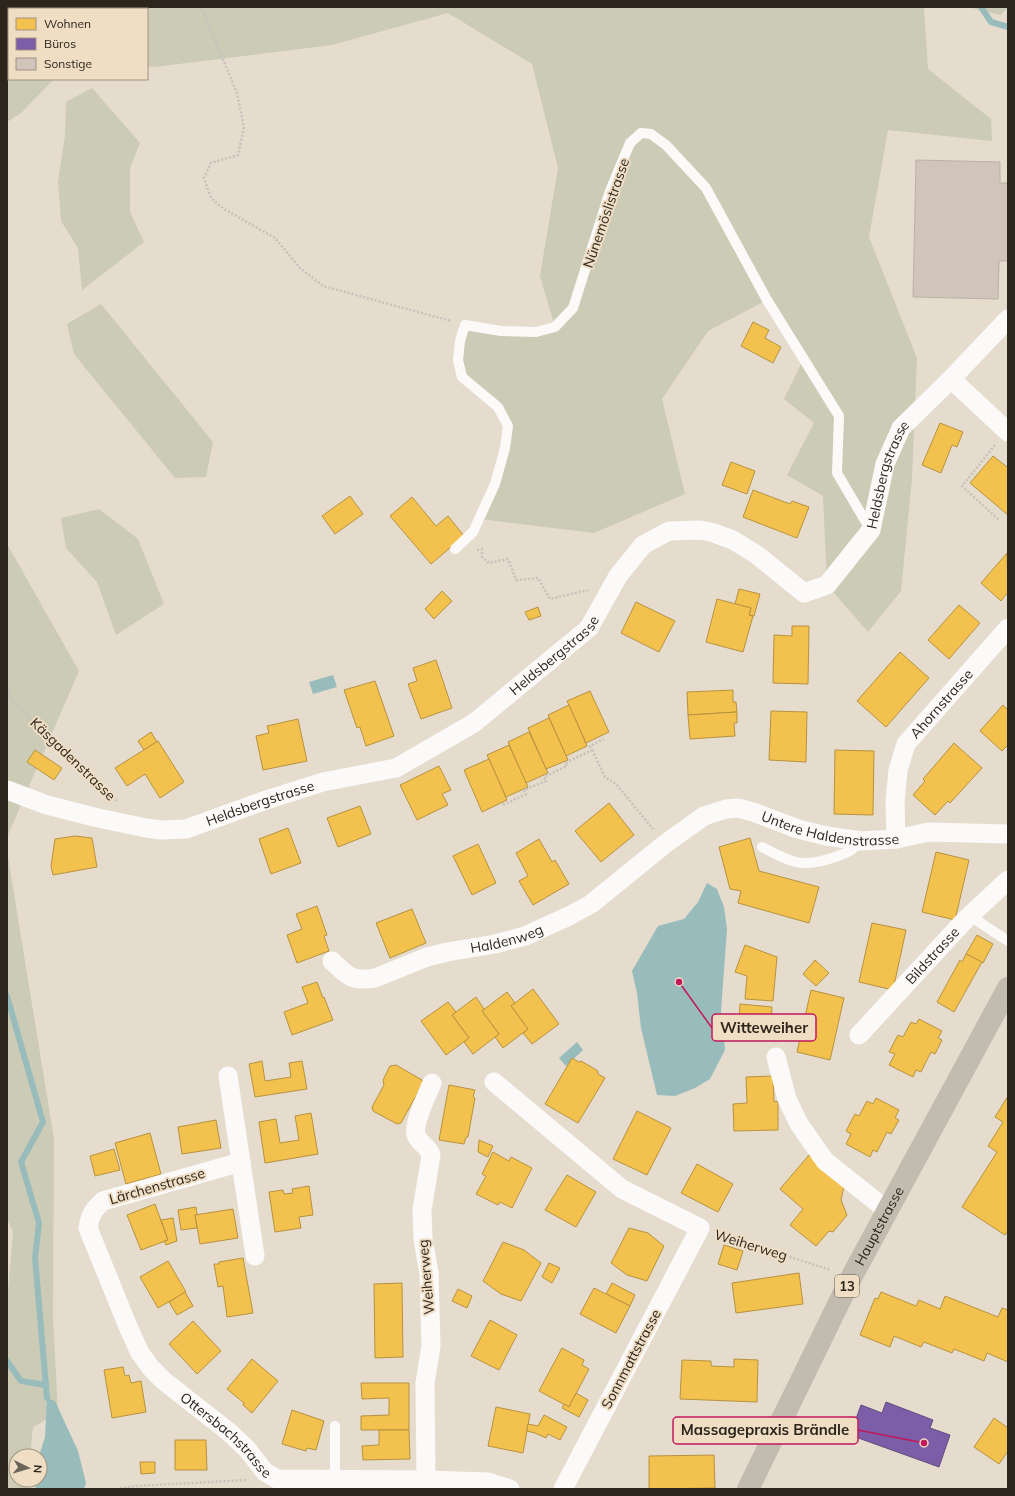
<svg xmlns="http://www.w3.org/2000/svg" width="1015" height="1496" viewBox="0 0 1015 1496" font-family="Mulish,sans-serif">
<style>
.green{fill:#cbcbb6}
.water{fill:#98bbbc}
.homes{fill:#f2c14e;stroke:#b7923f}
.offices{fill:#7b5ea7;stroke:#634d7d}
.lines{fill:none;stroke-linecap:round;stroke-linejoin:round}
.stream{stroke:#98bbbc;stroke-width:6}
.building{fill:#d1c4bb;stroke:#bab1a9}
.path{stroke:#c5c1bc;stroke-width:2.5;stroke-dasharray:2 2;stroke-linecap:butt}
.lane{stroke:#fbfaf8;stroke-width:10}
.street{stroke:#fbfaf8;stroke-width:19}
.primary{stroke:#c1bcaf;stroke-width:22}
.labels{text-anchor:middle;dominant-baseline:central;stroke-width:4;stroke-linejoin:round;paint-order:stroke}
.shield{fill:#efddc4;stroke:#665c4e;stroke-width:1}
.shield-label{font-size:13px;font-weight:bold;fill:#2c251c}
.street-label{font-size:14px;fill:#2c251c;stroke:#efddc4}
.leader{fill:none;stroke:#c2185b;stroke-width:1.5}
.callout-dot{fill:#c2185b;stroke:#efddc4;stroke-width:1.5}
.callout{fill:#efddc4;stroke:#c2185b;stroke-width:1.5}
.callout-label{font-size:15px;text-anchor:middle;font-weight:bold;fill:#2c251c}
</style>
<rect width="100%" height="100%" fill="#e5dcce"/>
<g class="green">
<polygon points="7,7 924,7 928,69 991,119 992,141 888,130 869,237 917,358 912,479 901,591 868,632 827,585 823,496 787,475 814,423 784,399 803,360 767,300 708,331 662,399 685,494 594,533 480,519 508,426 498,407 462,377 458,360 465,325 501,331 555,327 540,276 558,168 532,64 448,13 332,45 154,67 147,66 147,9 9,9 9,79 54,79 21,113 7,122"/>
<polygon points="968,7 1008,7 1001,15"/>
<polygon points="92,88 140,143 130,168 130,212 144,242 82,290 78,248 61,221 58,182 65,136 66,102"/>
<polygon points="101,304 213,442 206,477 175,478 74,354 67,324"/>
<polygon points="99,509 138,539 164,604 116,635 97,582 66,548 61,518"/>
<polygon points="7,544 79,671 7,837"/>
<polygon points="7,851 54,1139 53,1317 58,1413 33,1427 30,1456 16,1456 16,1480 27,1480 26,1489 7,1489 7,1291 8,1290 13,1232 7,1219"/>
</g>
<g class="water">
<polygon points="333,675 337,687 313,694 309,682"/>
<polygon points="707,883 717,889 724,907 727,929 721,1011 725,1050 710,1079 695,1088 675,1096 657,1095 641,1028 637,993 632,971 658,926 684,919 698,902"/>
<polygon points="577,1042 583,1050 566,1066 559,1058"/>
<polygon points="47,1398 55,1401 78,1451 86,1483 84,1489 36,1489 34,1480 40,1480 39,1456 45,1437"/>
</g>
<g class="homes">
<polygon points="753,322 769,330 765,338 781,347 773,363 741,346"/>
<polygon points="940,423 963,432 957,447 952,445 941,473 922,465"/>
<polygon points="993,456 1007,467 1008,466 1008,515 970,483"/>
<polygon points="731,462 755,471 747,494 722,485"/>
<polygon points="753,490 790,504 792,501 809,507 797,538 743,517"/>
<polygon points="350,496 363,514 335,534 322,516"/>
<polygon points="412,497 436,526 448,516 464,536 431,564 390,516"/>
<polygon points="1007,553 1008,592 1001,601 981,583"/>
<polygon points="739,589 760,594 754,616 749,615 751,608 735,604"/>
<polygon points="442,591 452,601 434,619 425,609"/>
<polygon points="717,599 751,608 749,615 753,616 743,652 706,642"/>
<polygon points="636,602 675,621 659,652 621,633"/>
<polygon points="959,605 980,623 949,659 928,640"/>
<polygon points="538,607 541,616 529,620 525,612"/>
<polygon points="792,626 809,626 808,684 773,683 774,635 792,636"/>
<polygon points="900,652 929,678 886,727 857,701"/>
<polygon points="436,660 452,708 421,719 408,684 417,681 413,668"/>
<polygon points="375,681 394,736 366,746 360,727 357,728 344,690"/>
<polygon points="733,690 733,702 736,702 737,712 688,715 687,692"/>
<polygon points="590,691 609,732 586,743 567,701"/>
<polygon points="569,705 587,746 566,756 548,715"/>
<polygon points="1003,705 1008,710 1008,745 1002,751 980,731"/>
<polygon points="771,711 807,712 806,762 769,760"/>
<polygon points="737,712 737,723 734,723 735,736 690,739 688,715"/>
<polygon points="549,718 568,760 546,769 528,728"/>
<polygon points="298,719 307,761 263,770 256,736 269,733 267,726"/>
<polygon points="151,732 157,742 144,750 138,741"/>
<polygon points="529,732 548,773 526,783 508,742"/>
<polygon points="158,741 184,782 160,798 145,774 127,786 115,768"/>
<polygon points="954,743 982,768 950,803 948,801 935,815 913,795 925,781 923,779"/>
<polygon points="509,745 528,787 506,797 487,755"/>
<polygon points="35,750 62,768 54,780 27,762"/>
<polygon points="835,750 874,751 873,815 834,814"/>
<polygon points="489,759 507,800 482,812 464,770"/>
<polygon points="439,766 451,790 442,794 448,805 417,820 400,785"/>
<polygon points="609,803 634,835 601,862 575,831"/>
<polygon points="360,806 371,834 338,847 327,818"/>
<polygon points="288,828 301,863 271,874 259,839"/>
<polygon points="75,836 92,838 97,867 53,875 51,866 55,839"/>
<polygon points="750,838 759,871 819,887 809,923 738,903 741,891 730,889 719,847"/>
<polygon points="539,839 552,862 555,860 569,884 533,905 519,881 528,876 516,853"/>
<polygon points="478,844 496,883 472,895 453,856"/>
<polygon points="936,852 969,860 955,920 922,912"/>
<polygon points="317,906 327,935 324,936 329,951 297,963 287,935 302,929 296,914"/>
<polygon points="412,909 426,943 390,958 376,923"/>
<polygon points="872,923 906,930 893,990 859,982"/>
<polygon points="977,935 993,944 983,963 966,954"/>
<polygon points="745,945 777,957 773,1001 745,999 747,976 735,972"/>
<polygon points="966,954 982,962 954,1012 937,1002 960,960 962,962"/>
<polygon points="815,960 829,973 816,986 803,974"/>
<polygon points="317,982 323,998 324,997 333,1020 292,1035 284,1012 308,1003 302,987"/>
<polygon points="533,989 559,1024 532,1044 523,1033 528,1029 511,1006"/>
<polygon points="811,990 844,998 830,1060 797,1052"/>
<polygon points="507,992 515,1003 511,1006 528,1029 503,1048 495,1037 499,1034 482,1011"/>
<polygon points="476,997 484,1009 482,1011 499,1034 473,1054 464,1042 469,1038 452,1015"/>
<polygon points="448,1002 456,1012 452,1015 469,1038 446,1055 421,1021"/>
<polygon points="740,1004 772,1007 771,1026 739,1023"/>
<polygon points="919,1019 942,1031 938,1038 942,1040 935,1054 931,1052 921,1072 916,1070 913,1077 889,1065 895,1054 889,1052 898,1035 903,1037 911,1022 916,1024"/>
<polygon points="572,1058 579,1062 581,1061 598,1071 598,1074 605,1078 578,1123 545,1104"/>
<polygon points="262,1061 265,1081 291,1077 289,1063 302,1061 307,1089 255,1097 249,1064"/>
<polygon points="396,1065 422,1080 423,1083 401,1123 397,1124 373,1111 372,1107 384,1085 383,1080 390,1066"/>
<polygon points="773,1076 774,1102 778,1101 778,1130 734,1131 733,1104 747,1103 746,1077"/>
<polygon points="449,1085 475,1090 473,1097 475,1098 468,1137 466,1137 464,1144 439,1140"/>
<polygon points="1008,1096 1008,1231 1005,1235 962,1207 997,1152 988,1146 1003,1122 995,1117"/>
<polygon points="876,1098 899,1110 895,1118 899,1120 891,1134 887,1132 877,1152 873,1150 870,1157 846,1144 851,1134 846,1131 855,1114 859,1116 867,1101 873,1104"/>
<polygon points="637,1111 671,1128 647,1175 613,1159"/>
<polygon points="311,1113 318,1154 265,1163 259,1122 276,1119 280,1143 299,1140 295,1116"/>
<polygon points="216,1120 221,1148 182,1154 178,1127"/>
<polygon points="150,1133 161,1174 126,1184 115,1143"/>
<polygon points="479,1140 493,1146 488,1157 478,1152"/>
<polygon points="114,1149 120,1170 95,1176 90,1156"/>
<polygon points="493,1152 509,1161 511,1157 532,1168 512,1208 500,1202 498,1205 476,1194 486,1176 482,1174"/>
<polygon points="809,1155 844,1186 841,1200 847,1215 833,1232 829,1231 816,1246 790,1225 803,1209 780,1189"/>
<polygon points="697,1164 733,1184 718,1212 681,1193"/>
<polygon points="567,1175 596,1192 576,1227 545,1210"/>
<polygon points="309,1186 313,1215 299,1217 301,1228 275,1232 269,1192 283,1190 284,1194 293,1193 292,1189"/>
<polygon points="155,1204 168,1240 141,1250 127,1215"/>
<polygon points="196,1207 197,1214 195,1215 197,1228 181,1230 178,1210"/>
<polygon points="233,1209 238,1238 200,1244 195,1215"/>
<polygon points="173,1218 177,1241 166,1245 164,1241 168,1240 161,1220"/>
<polygon points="629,1228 648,1233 664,1246 647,1281 627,1275 611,1263"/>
<polygon points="503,1242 524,1250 541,1263 521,1301 501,1294 483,1281"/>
<polygon points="724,1245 743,1251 737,1270 718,1264"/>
<polygon points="243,1258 253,1313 227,1317 223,1286 218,1287 214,1264 219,1264 219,1262"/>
<polygon points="168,1261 186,1292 158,1308 140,1277"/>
<polygon points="549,1263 560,1268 552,1283 542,1277"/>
<polygon points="799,1273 803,1304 736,1313 732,1283"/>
<polygon points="402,1283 403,1357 375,1358 374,1284"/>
<polygon points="612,1283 635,1295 630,1306 606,1294"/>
<polygon points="594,1288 630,1306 616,1333 580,1314"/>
<polygon points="458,1289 472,1296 467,1308 452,1301"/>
<polygon points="185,1292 193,1306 177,1315 169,1302"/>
<polygon points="881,1292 916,1306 919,1300 940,1309 945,1296 998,1317 1002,1308 1008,1310 1008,1362 987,1353 984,1361 954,1349 952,1353 924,1342 921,1347 894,1336 890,1347 860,1335 875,1298 878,1299"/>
<polygon points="490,1320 517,1335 499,1370 471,1356"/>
<polygon points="193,1321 221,1351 197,1374 169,1344"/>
<polygon points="562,1348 584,1360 582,1365 589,1369 569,1407 539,1391"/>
<polygon points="252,1359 278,1381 252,1413 243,1405 244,1403 227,1389"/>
<polygon points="734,1359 758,1360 757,1402 680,1399 682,1360 711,1361 711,1366 734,1367"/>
<polygon points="123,1367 125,1376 129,1375 131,1383 141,1381 146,1412 112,1418 104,1370"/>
<polygon points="361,1383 409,1383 409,1430 361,1430 361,1416 389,1415 389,1398 362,1399"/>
<polygon points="576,1393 588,1400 579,1417 562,1408 564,1404 569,1407"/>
<polygon points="496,1407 530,1414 523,1453 488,1446"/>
<polygon points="292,1410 324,1421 316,1450 307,1448 306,1451 282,1444"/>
<polygon points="544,1415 567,1427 560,1440 548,1434 546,1438 535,1433 527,1431 528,1424 538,1426"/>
<polygon points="994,1418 1008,1428 1008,1451 999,1464 974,1447"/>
<polygon points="379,1430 409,1430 410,1459 363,1460 362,1446 379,1445"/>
<polygon points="175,1440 206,1440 207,1470 175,1470"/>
<polygon points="714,1455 715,1488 649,1489 649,1456"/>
<polygon points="140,1462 155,1462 155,1473 141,1474"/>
</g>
<polygon class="offices" points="886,1402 933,1420 930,1428 950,1435 939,1467 850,1435 861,1405 882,1413"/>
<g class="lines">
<g class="stream">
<polyline points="981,7 991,22 1008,27"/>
<polyline points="7,996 43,1122 21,1162 39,1223 35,1258 47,1398"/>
<polyline points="7,1361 21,1381 46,1385"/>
<polyline points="15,1473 16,1473"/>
</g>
</g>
<polygon class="building" points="916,160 1000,162 1000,183 1008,183 1008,261 999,261 998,299 913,297"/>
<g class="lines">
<g class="path">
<polyline points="201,7 237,93 244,127 238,155 211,163 204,178 211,198 224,209 275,238 300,268 323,286 451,321"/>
<polyline points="995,445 962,486 999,520"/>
<polyline points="477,550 482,549 482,557 489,563 508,559 516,580 538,578 550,599 588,590"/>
<polyline points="7,685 12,701 117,801"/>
<polyline points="592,750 605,777 616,784 653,829"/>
<polyline points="503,805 526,794 524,790 546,781 544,777 567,766 565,763 592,750 590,746 604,739"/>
<polyline points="717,1234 831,1270"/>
<polyline points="116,1489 136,1486 247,1480"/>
</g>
<g class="lane">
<polyline points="455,549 473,532 495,484 505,448 508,426 498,407 462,377 458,360 460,341 465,325 501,331 536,332 555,327 573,308 610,191 630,143 641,133 651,134 666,145 706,188 767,300 839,416 837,473 870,529"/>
<path d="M762,847C791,862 801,869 835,857C848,852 851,852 861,841"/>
<polyline points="970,916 1008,941"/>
<polyline points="335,1426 335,1480"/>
</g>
<g class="street">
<polyline points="1008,319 951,379 1008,432"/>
<path id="s1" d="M7,790L47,805L98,818L146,828L161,830L186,829L263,801L323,782L396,768L474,723L589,628L618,576L643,545L669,531L700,530L711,532L733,540L757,555L804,593L827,585L871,530L885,464L901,428L951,379"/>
<path id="s2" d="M896,839L895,801L898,770L906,744L1008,628"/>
<path id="s3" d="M332,961C347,976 352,982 375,978L427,957L447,952L495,944L525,936L569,916L591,904L665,844L704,816L726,809L738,808L753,812L798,829L826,836L861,841L896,839L929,832L1008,834"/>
<path id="s4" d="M859,1035L965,920L1008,880"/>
<polyline points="776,1057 787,1099 799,1124 825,1161 888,1211"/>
<polyline points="228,1076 255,1256"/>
<polyline points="494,1082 622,1189 700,1228 563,1489"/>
<path id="s5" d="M241,1162L103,1201C93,1210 90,1215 88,1228L129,1329L140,1353L151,1368L164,1381L229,1432L247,1449L265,1472L277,1479L426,1480L488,1482L510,1489"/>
<path d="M426,1480L425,1383L431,1346L429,1273L423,1239L422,1210L431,1155C428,1146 419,1143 416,1135C413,1123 427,1095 432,1083"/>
</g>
<path class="primary" id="s6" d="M748,1489L852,1276L1008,988"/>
</g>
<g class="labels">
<rect class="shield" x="835" y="1275" width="24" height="22" rx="3"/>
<g class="shield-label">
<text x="847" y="1286">13</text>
</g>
<g class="street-label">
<text transform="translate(606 213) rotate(-71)">Nünemöslistrasse</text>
<text stroke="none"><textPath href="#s1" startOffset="1079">Heldsbergstrasse</textPath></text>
<text stroke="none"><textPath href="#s1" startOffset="599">Heldsbergstrasse</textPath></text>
<text stroke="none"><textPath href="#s2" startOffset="150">Ahornstrasse</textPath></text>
<text transform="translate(73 759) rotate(44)">Käsgadenstrasse</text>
<text stroke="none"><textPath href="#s1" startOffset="263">Heldsbergstrasse</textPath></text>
<text stroke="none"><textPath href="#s3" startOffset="553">Untere Haldenstrasse</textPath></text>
<text stroke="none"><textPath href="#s3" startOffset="187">Haldenweg</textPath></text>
<text stroke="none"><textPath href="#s4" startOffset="108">Bildstrasse</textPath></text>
<text transform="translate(157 1186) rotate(-16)">Lärchenstrasse</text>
<text stroke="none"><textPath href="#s6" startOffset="294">Hauptstrasse</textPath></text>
<text transform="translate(751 1245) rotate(17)">Weiherweg</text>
<text transform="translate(426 1277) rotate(-95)">Weiherweg</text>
<text transform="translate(631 1359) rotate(-62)">Sonnmattstrasse</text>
<text stroke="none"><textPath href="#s5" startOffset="430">Ottersbachstrasse</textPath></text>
</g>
</g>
<path class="leader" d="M679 982L712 1028M924 1443L858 1430"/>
<g class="callout-dot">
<circle cx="679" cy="982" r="4"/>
<circle cx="924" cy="1443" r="4"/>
</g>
<g class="callout">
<rect x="712" y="1014" width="104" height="27" rx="4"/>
<rect x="673" y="1417" width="185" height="27" rx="4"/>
</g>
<g class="callout-label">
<text x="764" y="1033">Witteweiher</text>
<text x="765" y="1435">Massagepraxis Brändle</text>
</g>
<rect width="1015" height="1496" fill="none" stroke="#2c251c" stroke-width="16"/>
<rect x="8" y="8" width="140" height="72" fill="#efddc4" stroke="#a19381"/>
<rect x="16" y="18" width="20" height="12" fill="#f2c14e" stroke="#a19381"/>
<text x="44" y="28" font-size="12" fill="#2c251c">Wohnen</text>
<rect x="16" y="38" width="20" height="12" fill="#7b5ea7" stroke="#a19381"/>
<text x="44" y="48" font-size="12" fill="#2c251c">Büros</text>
<rect x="16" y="58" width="20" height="12" fill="#d1c4bb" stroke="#a19381"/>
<text x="44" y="68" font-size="12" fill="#2c251c">Sonstige</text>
<g transform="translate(28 1468) rotate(95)"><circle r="19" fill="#efddc4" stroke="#a19381"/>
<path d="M0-3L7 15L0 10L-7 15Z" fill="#6d655a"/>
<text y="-6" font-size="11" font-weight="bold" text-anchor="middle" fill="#2c251c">N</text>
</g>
</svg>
